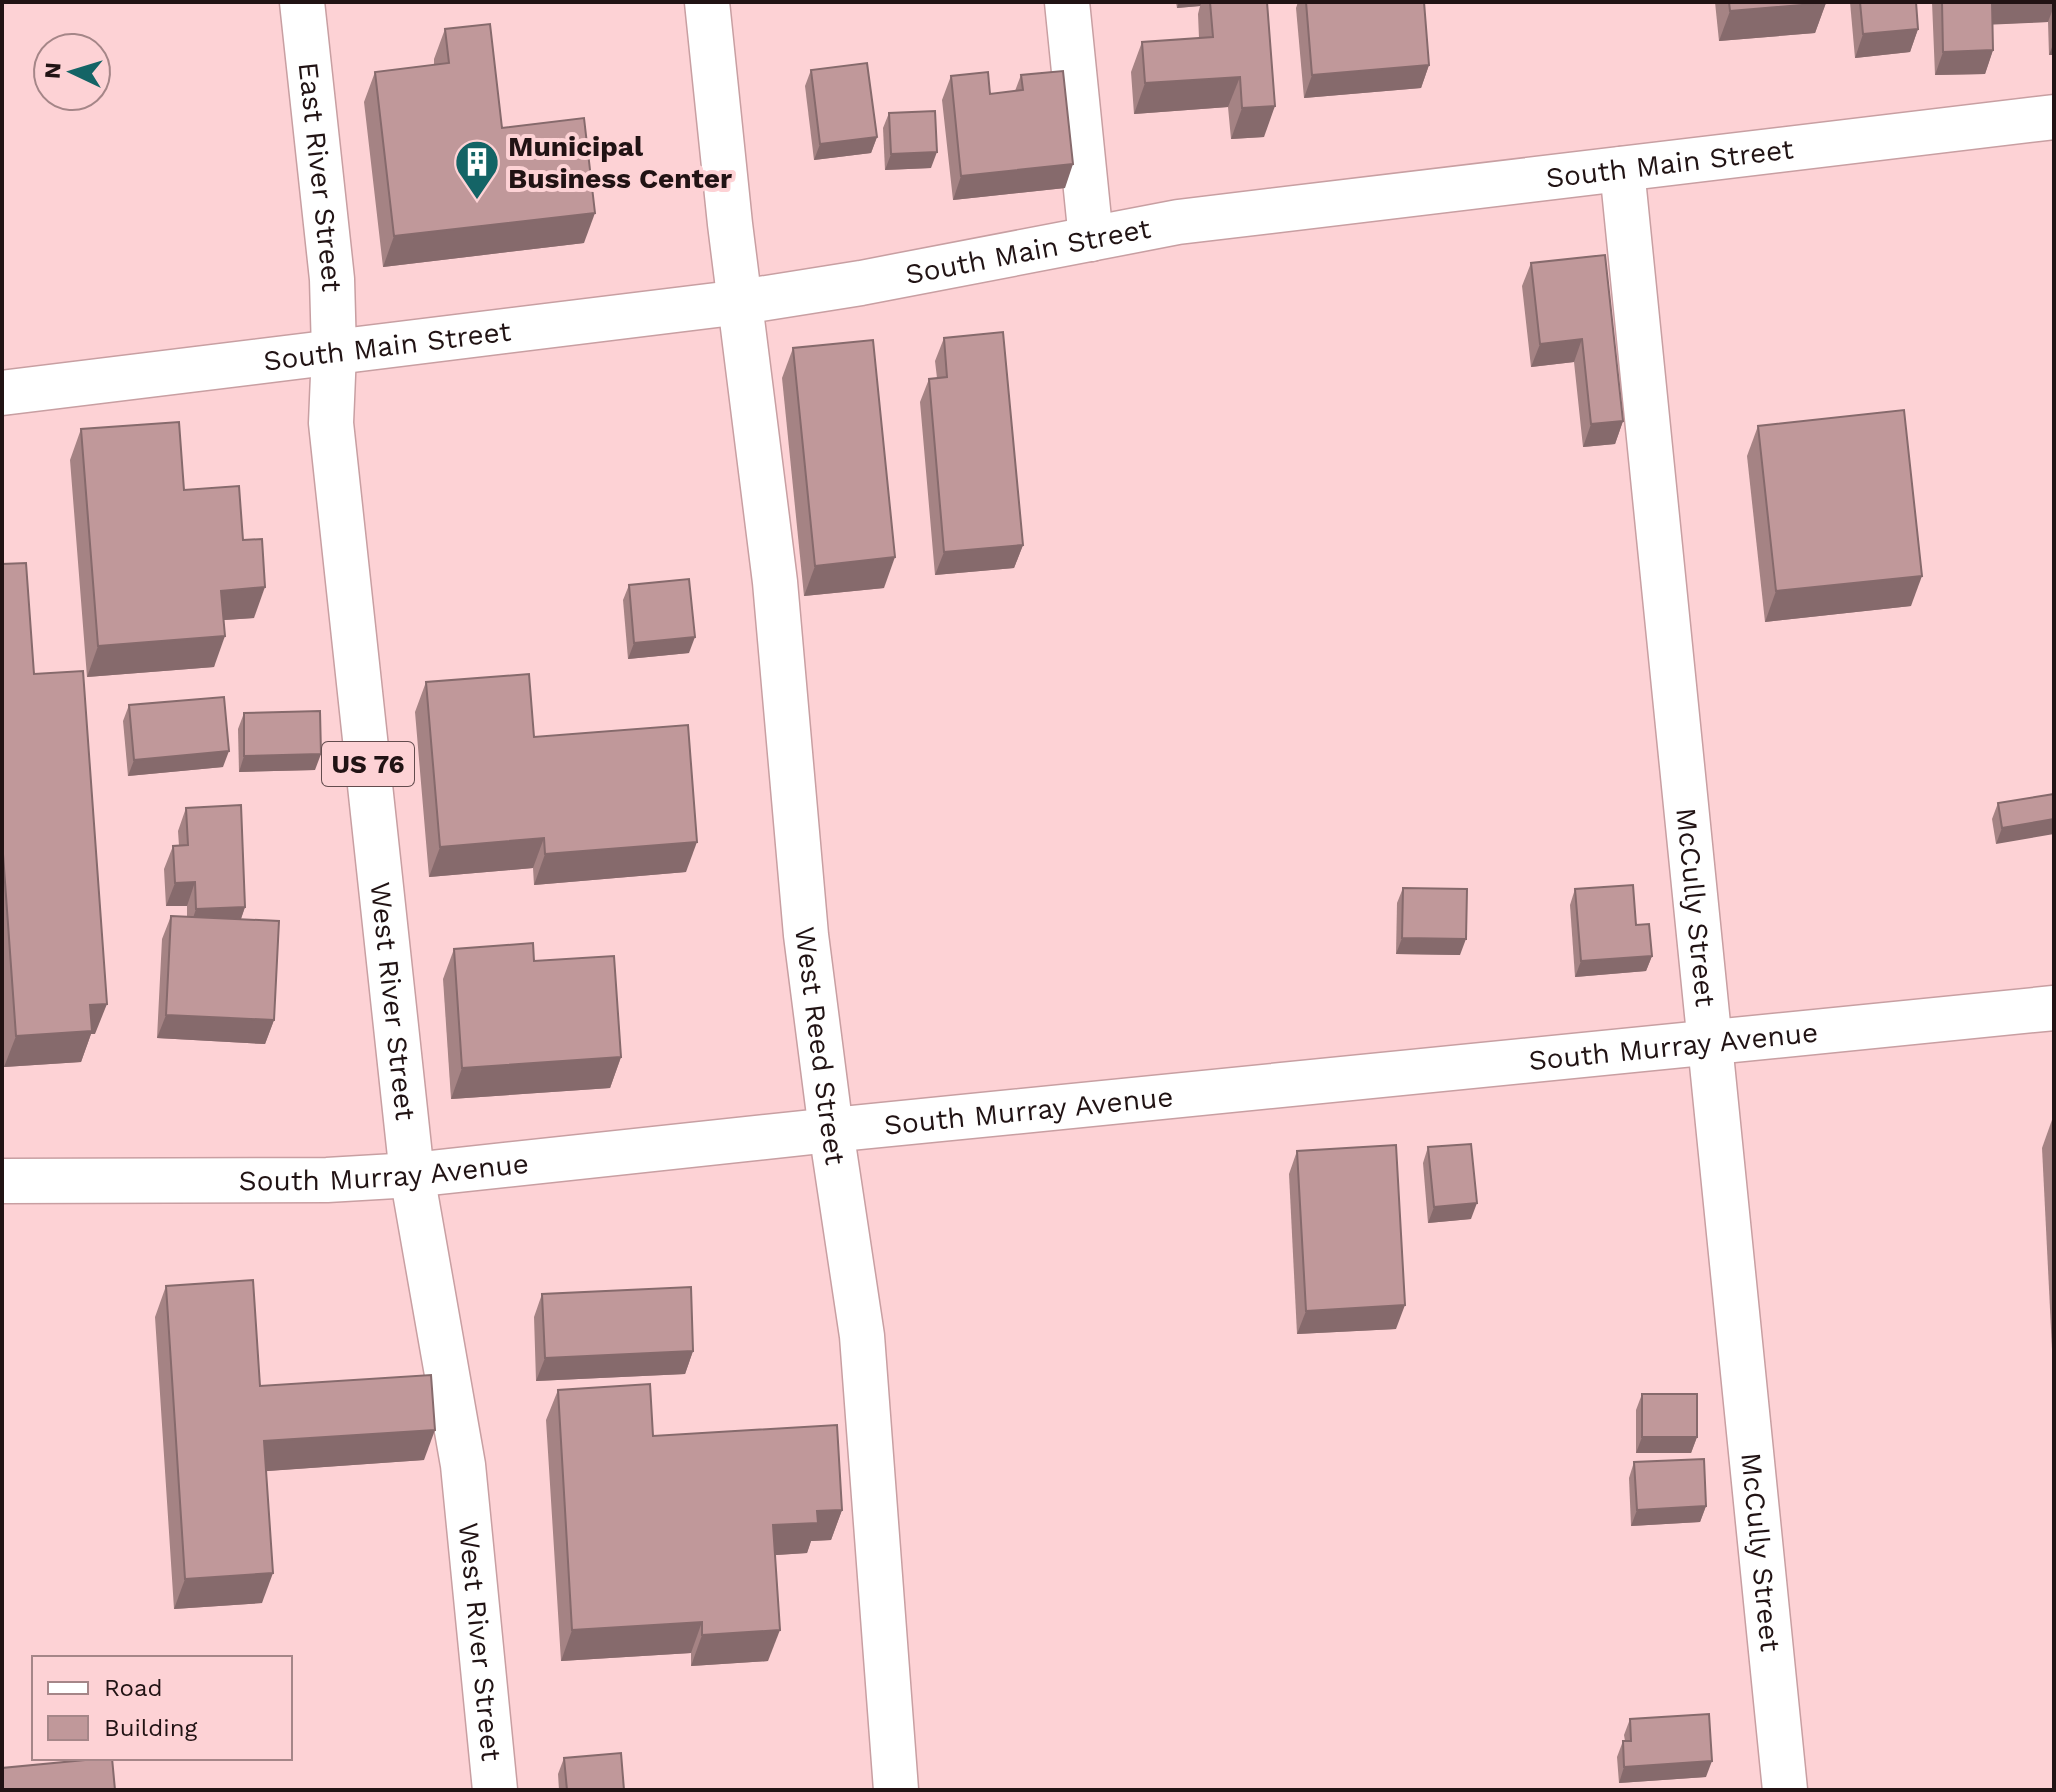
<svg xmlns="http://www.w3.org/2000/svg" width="2056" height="1792" viewBox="0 0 2056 1792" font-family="'Work Sans',sans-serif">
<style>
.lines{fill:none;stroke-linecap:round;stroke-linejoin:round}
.minor-casing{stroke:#c89fa2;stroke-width:47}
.major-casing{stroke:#c89fa2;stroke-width:47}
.minor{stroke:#fff;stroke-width:44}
.major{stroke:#fff;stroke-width:44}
.wall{fill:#a58384}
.shaded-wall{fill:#866a6c}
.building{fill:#c0989a;stroke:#866a6c;stroke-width:2}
.labels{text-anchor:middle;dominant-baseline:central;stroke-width:8;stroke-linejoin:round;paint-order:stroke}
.shield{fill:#fdd2d5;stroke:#634c4e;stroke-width:2}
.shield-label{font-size:26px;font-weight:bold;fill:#211314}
.poi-label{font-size:28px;font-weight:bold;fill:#211314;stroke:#fdd2d5;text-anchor:start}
.street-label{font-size:28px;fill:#211314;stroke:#fdd2d5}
</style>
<rect width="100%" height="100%" fill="#fdd2d5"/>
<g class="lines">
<g class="minor-casing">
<g id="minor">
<path id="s1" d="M707,2L730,224L775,582L806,935L831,1130L862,1336L896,1790"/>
<polyline points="1067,2 1091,239"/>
<path id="s2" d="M1622,169L1785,1790"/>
<path id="s3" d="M412,1175L463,1465L495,1790"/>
</g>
</g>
<g class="major-casing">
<g id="major">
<path id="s4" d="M302,2L332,279L334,352L331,423L412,1175"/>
<path id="s5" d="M2,393L741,302L861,283L1178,222L2054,117"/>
<path id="s6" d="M2,1181L327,1180L412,1175L831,1130L2054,1008"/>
</g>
</g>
<use href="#minor" class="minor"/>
<use href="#major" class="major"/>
</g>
<g class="wall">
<polygon points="1176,2 1267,2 1264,137 1231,139 1228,107 1134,114 1131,72 1142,42 1199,38 1198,14 1200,6 1177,8"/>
<polygon points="1298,2 1424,2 1429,65 1421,88 1304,98 1296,8"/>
<polygon points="1715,2 1826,2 1815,33 1719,41"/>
<polygon points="1850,2 1916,2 1918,29 1910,52 1855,58"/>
<polygon points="1932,2 2054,2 2054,55 2049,55 2048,22 1992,24 1993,50 1985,74 1935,75"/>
<polygon points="445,29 502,128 584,243 383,267 364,102 375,72 434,65 434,59"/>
<polygon points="811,70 877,137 871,153 814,160 805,86"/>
<polygon points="1021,75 1065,188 953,200 942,100 951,76 990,94 1015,91"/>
<polygon points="889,113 931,168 885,170 883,128"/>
<polygon points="1605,255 1623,421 1615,444 1583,447 1574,362 1531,367 1522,286 1531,263"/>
<polygon points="944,338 1023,545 1014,568 935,575 920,402 929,379 937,378 935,361"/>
<polygon points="793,348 884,588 804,596 782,378"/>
<polygon points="1758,426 1911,606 1765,622 1747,456"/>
<polygon points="81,429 184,490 243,540 254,618 224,620 214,667 87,677 70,460"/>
<polygon points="2,564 34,674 95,1034 91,1034 81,1062 4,1067 2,1032"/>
<polygon points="629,585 689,653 628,659 623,600"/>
<polygon points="426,682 534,737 686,872 534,885 533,868 429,877 415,712"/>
<polygon points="129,705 223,767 128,776 123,721"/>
<polygon points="244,713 315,770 239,772 238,729"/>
<polygon points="2054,794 1996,844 1992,819 1998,803"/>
<polygon points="186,808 245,907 241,919 274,1020 265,1044 157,1038 162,939 171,916 187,917 187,906 166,906 164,869 173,846 179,846 178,831"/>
<polygon points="1403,888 1460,955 1396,954 1397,903"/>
<polygon points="1575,889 1636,925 1652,956 1646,971 1575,977 1570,905"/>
<polygon points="454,949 534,961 621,1057 610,1088 451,1099 443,979"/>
<polygon points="2053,1117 2054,1117 2054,1349 2052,1349 2042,1148"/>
<polygon points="1428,1147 1471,1219 1428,1223 1423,1163"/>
<polygon points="1297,1151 1396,1329 1297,1334 1289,1174"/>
<polygon points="166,1286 260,1386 424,1460 266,1471 262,1603 174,1609 155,1317"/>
<polygon points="542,1294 693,1351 685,1374 536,1381 534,1317"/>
<polygon points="558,1390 653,1436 842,1510 831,1540 811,1541 807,1553 775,1555 768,1661 691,1666 691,1653 561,1661 546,1420"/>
<polygon points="1642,1394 1697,1437 1691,1453 1636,1453 1636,1410"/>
<polygon points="1634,1462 1706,1506 1700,1522 1631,1526 1629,1478"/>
<polygon points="1630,1719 1706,1777 1619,1783 1617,1757 1623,1741 1625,1741 1624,1735"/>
<polygon points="564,1758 624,1790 559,1790 558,1774"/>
</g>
<g class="shaded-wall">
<polygon points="1179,2 1202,2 1200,6 1177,8"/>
<polygon points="1991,2 2054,2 2054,6 2048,22 1983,25"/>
<polygon points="1826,3 1815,33 1719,41 1730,11"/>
<polygon points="1918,29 1910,52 1855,58 1863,34"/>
<polygon points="2054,42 2054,55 2049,55"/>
<polygon points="1993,50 1985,74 1935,75 1943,52"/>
<polygon points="1429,65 1421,88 1304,98 1312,75"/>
<polygon points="1240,77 1228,107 1134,114 1145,83"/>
<polygon points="1275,106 1264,137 1231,139 1242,108"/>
<polygon points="877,137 871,153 814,160 820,144"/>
<polygon points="937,152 931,168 885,170 891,154"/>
<polygon points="1073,164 1065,188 953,200 961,176"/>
<polygon points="595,213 584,243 383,267 394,236"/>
<polygon points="1582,339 1574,362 1531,367 1540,344"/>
<polygon points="1623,421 1615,444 1583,447 1591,424"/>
<polygon points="1023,545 1014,568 935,575 944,552"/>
<polygon points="895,557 884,588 804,596 815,566"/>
<polygon points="1922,576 1911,606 1765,622 1776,591"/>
<polygon points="265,587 254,618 210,621 221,591"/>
<polygon points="225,636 214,667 87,677 98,646"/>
<polygon points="695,637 689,653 628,659 634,643"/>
<polygon points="229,751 223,767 128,776 134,760"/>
<polygon points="321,754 315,770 239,772 244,756"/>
<polygon points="2054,819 2054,834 1996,844 2002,828"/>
<polygon points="544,838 533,868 429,877 440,847"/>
<polygon points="697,842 686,872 534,885 545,854"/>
<polygon points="195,882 187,906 166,906 175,883"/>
<polygon points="245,907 237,930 188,933 196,909"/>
<polygon points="1402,938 1466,939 1460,955 1396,954"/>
<polygon points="1652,956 1646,971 1575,977 1581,961"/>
<polygon points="107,1004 95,1034 91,1034 81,1062 4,1067 16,1036 90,1005"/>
<polygon points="166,1015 274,1020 265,1044 157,1038"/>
<polygon points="621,1057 610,1088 451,1099 462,1068"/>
<polygon points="1477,1203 1471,1219 1428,1223 1434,1207"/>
<polygon points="1405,1305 1396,1329 1297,1334 1306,1311"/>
<polygon points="693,1351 685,1374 536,1381 545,1358"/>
<polygon points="435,1430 424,1460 253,1472 264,1441"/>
<polygon points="1642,1437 1697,1437 1691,1453 1636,1453"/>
<polygon points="1706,1506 1700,1522 1631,1526 1637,1510"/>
<polygon points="842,1510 831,1540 811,1541 807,1553 762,1556 773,1525 817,1511"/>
<polygon points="273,1573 262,1603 174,1609 185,1579"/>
<polygon points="702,1622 691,1653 561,1661 572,1630"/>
<polygon points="780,1630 768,1661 691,1666 702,1635"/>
<polygon points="1712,1761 1706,1777 1619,1783 1624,1767"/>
</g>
<g class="building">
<polygon points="1210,2 1267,2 1275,106 1242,108 1240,77 1145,83 1142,42 1213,37"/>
<polygon points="1306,2 1424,2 1429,65 1312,75"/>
<polygon points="1729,2 1826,2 1826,3 1730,11"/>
<polygon points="1860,2 1916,2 1918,29 1863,34"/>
<polygon points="1942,2 1992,2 1993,50 1943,52"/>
<polygon points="490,24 502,128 584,118 595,213 394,236 375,72 449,63 445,29"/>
<polygon points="867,63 877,137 820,144 811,70"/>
<polygon points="1063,71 1073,164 961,176 951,76 988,72 990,94 1023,90 1021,75"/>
<polygon points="935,111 937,152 891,154 889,113"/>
<polygon points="1605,255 1623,421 1591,424 1582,339 1540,344 1531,263"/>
<polygon points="1003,332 1023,545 944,552 929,379 947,377 944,338"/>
<polygon points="873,340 895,557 815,566 793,348"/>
<polygon points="1904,410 1922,576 1776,591 1758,426"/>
<polygon points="179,422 184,490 239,486 243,540 262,539 265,587 221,591 225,636 98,646 81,429"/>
<polygon points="26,563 34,674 83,671 107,1004 90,1005 92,1031 16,1036 2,840 2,564"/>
<polygon points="689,579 695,637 634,643 629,585"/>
<polygon points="529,674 534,737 688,725 697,842 545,854 544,838 440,847 426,682"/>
<polygon points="224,697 229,751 134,760 129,705"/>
<polygon points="320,711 321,754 244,756 244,713"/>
<polygon points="2054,794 2054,819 2002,828 1998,803"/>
<polygon points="241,805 245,907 196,909 195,882 175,883 173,846 188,845 186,808"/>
<polygon points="1633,885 1636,925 1649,924 1652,956 1581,961 1575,889"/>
<polygon points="1403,888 1467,889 1466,939 1402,938"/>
<polygon points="171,916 279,921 274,1020 166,1015"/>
<polygon points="533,943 534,961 614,956 621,1057 462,1068 454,949"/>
<polygon points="1471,1144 1477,1203 1434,1207 1428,1147"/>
<polygon points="1396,1145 1405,1305 1306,1311 1297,1151"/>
<polygon points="253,1280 260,1386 431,1375 435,1430 264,1441 273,1573 185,1579 166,1286"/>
<polygon points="691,1287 693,1351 545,1358 542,1294"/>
<polygon points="650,1384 653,1436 837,1425 842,1510 817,1511 818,1523 773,1525 780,1630 702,1635 702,1622 572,1630 558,1390"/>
<rect x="1642" y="1394" width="55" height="43"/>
<polygon points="1704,1459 1706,1506 1637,1510 1634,1462"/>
<polygon points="1709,1714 1712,1761 1624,1767 1623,1741 1631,1741 1630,1719"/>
<polygon points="621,1753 624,1790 567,1790 564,1758"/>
<polygon points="106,1758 112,1758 115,1790 2,1790 2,1768"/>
</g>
<defs>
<g id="building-pin" transform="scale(2.3)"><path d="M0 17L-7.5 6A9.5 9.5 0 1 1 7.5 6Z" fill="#146466" stroke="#fdd2d5"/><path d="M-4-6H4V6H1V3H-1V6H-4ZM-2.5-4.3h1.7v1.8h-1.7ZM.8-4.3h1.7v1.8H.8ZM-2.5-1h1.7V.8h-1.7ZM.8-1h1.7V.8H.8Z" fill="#fff"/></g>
</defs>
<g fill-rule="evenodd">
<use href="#building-pin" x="477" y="162"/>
</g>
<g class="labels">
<rect class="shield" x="322" y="742" width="92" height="44" rx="6"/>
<g class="shield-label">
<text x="368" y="764">US 76</text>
</g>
<g class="poi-label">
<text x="508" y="146">Municipal<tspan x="508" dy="32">Business Center</tspan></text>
</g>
<g class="street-label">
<text stroke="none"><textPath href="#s5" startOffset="1684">South Main Street</textPath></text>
<text stroke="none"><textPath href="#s4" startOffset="176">East River Street</textPath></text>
<text stroke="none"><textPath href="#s5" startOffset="1036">South Main Street</textPath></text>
<text stroke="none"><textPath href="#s5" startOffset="388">South Main Street</textPath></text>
<text stroke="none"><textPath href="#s2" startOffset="742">McCully Street</textPath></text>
<text stroke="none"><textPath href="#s4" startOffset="1004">West River Street</textPath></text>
<text stroke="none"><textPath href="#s1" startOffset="1050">West Reed Street</textPath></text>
<text stroke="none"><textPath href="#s6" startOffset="1678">South Murray Avenue</textPath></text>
<text stroke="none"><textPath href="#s6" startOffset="1030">South Murray Avenue</textPath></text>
<text stroke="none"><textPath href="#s6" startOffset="382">South Murray Avenue</textPath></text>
<text stroke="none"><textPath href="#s2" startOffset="1390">McCully Street</textPath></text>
<text stroke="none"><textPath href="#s3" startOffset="472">West River Street</textPath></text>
</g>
</g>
<rect width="2056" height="1792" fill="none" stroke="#211314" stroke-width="8"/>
<rect x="32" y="1656" width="260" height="104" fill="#fdd2d5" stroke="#a58688" stroke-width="2"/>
<rect x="48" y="1682" width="40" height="12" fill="#ffffff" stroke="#a58688" stroke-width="2"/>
<text x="104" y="1696" font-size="24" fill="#211314">Road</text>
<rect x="48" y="1716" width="40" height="24" fill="#c0989a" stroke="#a58688" stroke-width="2"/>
<text x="104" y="1736" font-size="24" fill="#211314">Building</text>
<g transform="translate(72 72) rotate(274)"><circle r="38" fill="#fdd2d5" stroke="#a58688" stroke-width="2"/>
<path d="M0-6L14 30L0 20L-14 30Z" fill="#146466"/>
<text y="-12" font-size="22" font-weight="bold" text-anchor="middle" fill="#211314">N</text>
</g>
</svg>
